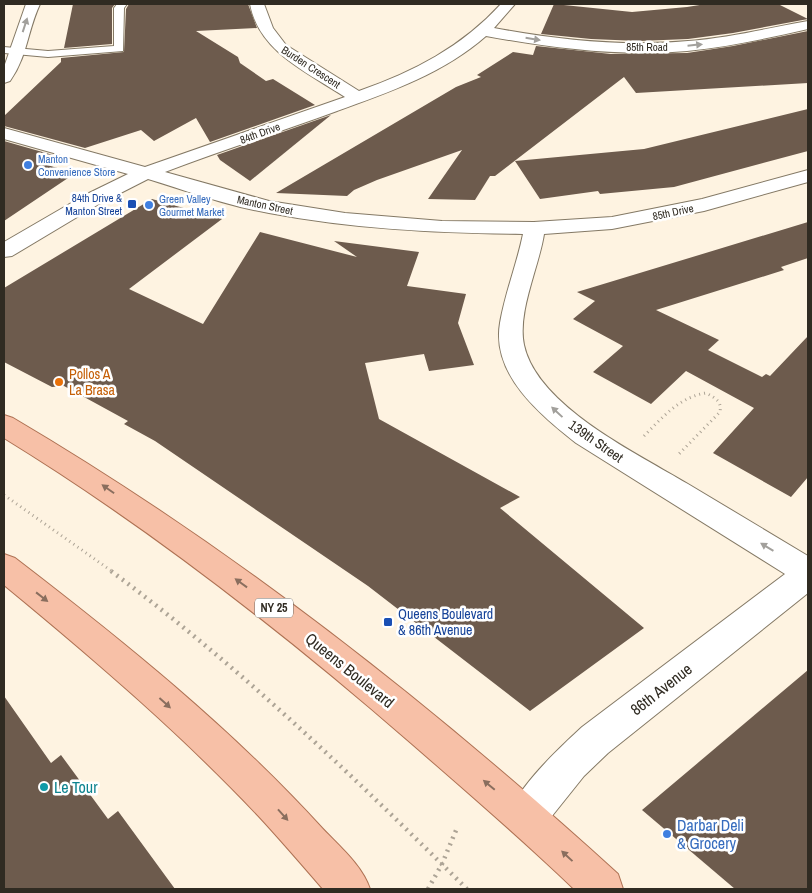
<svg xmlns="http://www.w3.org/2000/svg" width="812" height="893" viewBox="0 0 812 893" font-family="'Archivo Narrow',sans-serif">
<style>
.building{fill:#6d5b4d}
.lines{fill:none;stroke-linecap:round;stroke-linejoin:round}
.lane-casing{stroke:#847965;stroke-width:2}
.street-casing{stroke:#847965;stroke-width:2}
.primary-casing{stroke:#ae7153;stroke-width:2}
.path-far1{stroke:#ada496;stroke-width:3;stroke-dasharray:1 4;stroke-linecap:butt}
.path{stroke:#ada496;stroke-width:4.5;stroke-dasharray:2 5;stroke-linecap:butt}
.lane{fill:#fff;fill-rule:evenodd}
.street{fill:#fff;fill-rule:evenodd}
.primary{fill:#f7c0a7;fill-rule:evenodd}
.oneway{fill:#a2a09c}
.oneway2{fill:#8a6e5e}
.shop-dot{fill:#3f7fe0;stroke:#fff;stroke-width:2}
.transit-dot{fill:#1a4fb4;stroke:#fff;stroke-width:2}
.food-dot{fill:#e8710a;stroke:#fff;stroke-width:2}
.culture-dot{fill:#0f9aa8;stroke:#fff;stroke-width:2}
.labels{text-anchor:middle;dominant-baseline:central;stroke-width:5;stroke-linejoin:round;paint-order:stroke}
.far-street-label{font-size:11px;fill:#302b22;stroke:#fff}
.far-shop-label{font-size:11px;fill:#366cbe;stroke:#fff;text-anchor:start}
.far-transit-label{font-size:11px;fill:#164399;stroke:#fff;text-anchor:end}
.shield{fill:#fff;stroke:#6e6b64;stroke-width:1}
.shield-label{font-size:12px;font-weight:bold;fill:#302b22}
.food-label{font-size:14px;fill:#c56008;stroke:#fff;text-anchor:start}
.street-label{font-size:14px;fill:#302b22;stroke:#fff}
.transit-label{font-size:14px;fill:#164399;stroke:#fff;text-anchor:start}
.near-street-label{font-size:16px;fill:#302b22;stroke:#fff}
.near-culture-label{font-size:16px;fill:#0d838f;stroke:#fff;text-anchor:start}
.near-shop-label{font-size:16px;fill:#366cbe;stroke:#fff;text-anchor:start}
</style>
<rect width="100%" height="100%" fill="#fef3e1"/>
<g class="building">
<polygon points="73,4 115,4 112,8 112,44 64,48"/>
<polygon points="129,4 248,4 257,28 196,31 238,57 240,63 266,81 273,79 315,105 210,142 196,118 154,141 141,130 85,148 4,126 4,116 61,62 61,58 124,52 126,9"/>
<polygon points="554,4 632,12 687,7 706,4 778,4 808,19 733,33 688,39 639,41 591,39 541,34"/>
<polygon points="808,31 808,83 636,93 624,77 495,176 490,176 475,200 428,199 462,150 377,180 354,190 347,196 276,193 456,87 481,77 477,75 513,52 533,55 536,46 611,54 687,53 733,46"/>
<polygon points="808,109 808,151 674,187 600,194 598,191 540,199 515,161 644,149"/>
<polygon points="331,115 250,181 220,160 217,155"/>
<polygon points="4,141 60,157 41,163 70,172 63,174 71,176 4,221"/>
<polygon points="152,199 222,219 129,289 203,324 260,232 357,257 334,241 419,252 407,286 466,294 458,323 474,365 429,371 424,354 365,363 379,419 520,497 500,508 644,628 530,711 368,586 155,441 124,424 128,421 64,386 52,387 4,362 4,288"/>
<polygon points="808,222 808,258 781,267 784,270 656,310 719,340 708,350 762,377 766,374 770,376 808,336 808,477 791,497 713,453 754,408 686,371 651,404 593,372 623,346 573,319 595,301 577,292"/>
<polygon points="808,670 808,889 735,889 642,810"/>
<polygon points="4,696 51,763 61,755 108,819 118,811 175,889 4,889"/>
</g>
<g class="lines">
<g class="lane-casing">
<polygon id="lane" points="117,4 127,4 124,8 123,51 48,57 4,53 4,47 48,51 114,46 114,8"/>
</g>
<g class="street-casing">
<g id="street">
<path d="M26,4H40C27,32 28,55 10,81L4,83V67Z"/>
<path d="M250,4H264L273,28L286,45L359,91C413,72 462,47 501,4H515L494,28C558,40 623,47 688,41C729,38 768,28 808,21V29C768,38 728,47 687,51C620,57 552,48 486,36C444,73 390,92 337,111C280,132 222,150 165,172L269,201L345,213L442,221L534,222L612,217L702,199L808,170V182L704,211L612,229L544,234C539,267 517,312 524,345C537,406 638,454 688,484C728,508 768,532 808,556V593L608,753L584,776L540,831L526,836L512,831L507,817C519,786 557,750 582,727L785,574L576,443C541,415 491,375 500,323C505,293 517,264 523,234C437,233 353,229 269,213C228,206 187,191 148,179L99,204L12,256L4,257V242L85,195L128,174L4,139V128L145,167L345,97C307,72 259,52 250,4Z"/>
</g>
</g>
<g class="primary-casing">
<g id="primary">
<path d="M4,415L13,418C232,547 431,704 618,874L623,889H574C521,838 466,791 411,743C282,631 149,527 4,438Z"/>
<path d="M4,554L15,558C123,641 230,727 322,828C339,846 362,865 370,889H323C304,867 285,845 265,823C185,737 95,660 4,585Z"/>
</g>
</g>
<g class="path-far1">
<path d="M644,436C662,418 679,397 706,393C715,398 722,401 720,412L677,456"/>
<polyline points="4,495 113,572"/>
</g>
<g class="path">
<path d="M111,571C239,666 354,777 467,889"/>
<polyline points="428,889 442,864 457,828"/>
</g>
<use href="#lane" class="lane"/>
<use href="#street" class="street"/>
<use href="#primary" class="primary"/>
</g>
<defs><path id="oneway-solid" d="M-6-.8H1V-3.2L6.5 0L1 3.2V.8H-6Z" transform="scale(1.25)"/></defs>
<g class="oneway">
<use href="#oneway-solid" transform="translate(25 25) rotate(-72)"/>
<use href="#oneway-solid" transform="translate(533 39) rotate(9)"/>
<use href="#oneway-solid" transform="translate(695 45) rotate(-6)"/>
<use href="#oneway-solid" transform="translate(557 412) rotate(-137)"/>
<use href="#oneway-solid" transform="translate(767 547) rotate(-149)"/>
</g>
<g class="oneway2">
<use href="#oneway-solid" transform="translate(108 489) rotate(-145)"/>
<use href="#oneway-solid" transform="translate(241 583) rotate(-144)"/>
<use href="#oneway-solid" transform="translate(42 597) rotate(38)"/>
<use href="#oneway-solid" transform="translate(165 703) rotate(42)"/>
<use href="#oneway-solid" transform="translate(489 785) rotate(-140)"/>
<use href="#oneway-solid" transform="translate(283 815) rotate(48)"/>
<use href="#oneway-solid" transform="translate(567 856) rotate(-137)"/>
</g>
<g class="shop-dot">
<circle cx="28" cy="165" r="5"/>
<circle cx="149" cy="205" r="5"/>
<circle cx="667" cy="834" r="5"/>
</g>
<g class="transit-dot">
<rect x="127" y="199" width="10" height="10" rx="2.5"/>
<rect x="383" y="617" width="10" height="10" rx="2.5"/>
</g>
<circle class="food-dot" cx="59" cy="382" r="5"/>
<circle class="culture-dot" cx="44" cy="787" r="5"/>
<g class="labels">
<g class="far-street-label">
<text x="647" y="47">85th Road</text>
<text transform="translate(311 67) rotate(33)">Burden Crescent</text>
<text transform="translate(260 133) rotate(-20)">84th Drive</text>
<text transform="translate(265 205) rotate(12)">Manton Street</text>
<text transform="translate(673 212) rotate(-12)">85th Drive</text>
</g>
<g class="far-shop-label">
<text x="38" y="159">Manton<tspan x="38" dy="13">Convenience Store</tspan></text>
<text x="159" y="199">Green Valley<tspan x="159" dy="13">Gourmet Market</tspan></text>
</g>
<g class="far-transit-label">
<text x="122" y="198">84th Drive &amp;<tspan x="122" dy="13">Manton Street</tspan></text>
</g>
<rect class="shield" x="255" y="598.5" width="38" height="19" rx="4"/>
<g class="shield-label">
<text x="274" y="608">NY 25</text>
</g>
<g class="food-label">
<text x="69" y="374">Pollos A<tspan x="69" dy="16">La Brasa</tspan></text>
</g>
<g class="street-label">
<text transform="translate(596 441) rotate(35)">139th Street</text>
</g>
<g class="transit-label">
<text x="398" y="614">Queens Boulevard<tspan x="398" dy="16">&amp; 86th Avenue</tspan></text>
</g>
<g class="near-street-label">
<text transform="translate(350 670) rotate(39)">Queens Boulevard</text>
<text transform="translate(661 689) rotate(-38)">86th Avenue</text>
</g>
<g class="near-culture-label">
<text x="54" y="787">Le Tour</text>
</g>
<g class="near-shop-label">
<text x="677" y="825">Darbar Deli<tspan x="677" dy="18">&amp; Grocery</tspan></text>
</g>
</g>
<rect width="812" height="893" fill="none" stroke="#302b22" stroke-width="10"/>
</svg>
